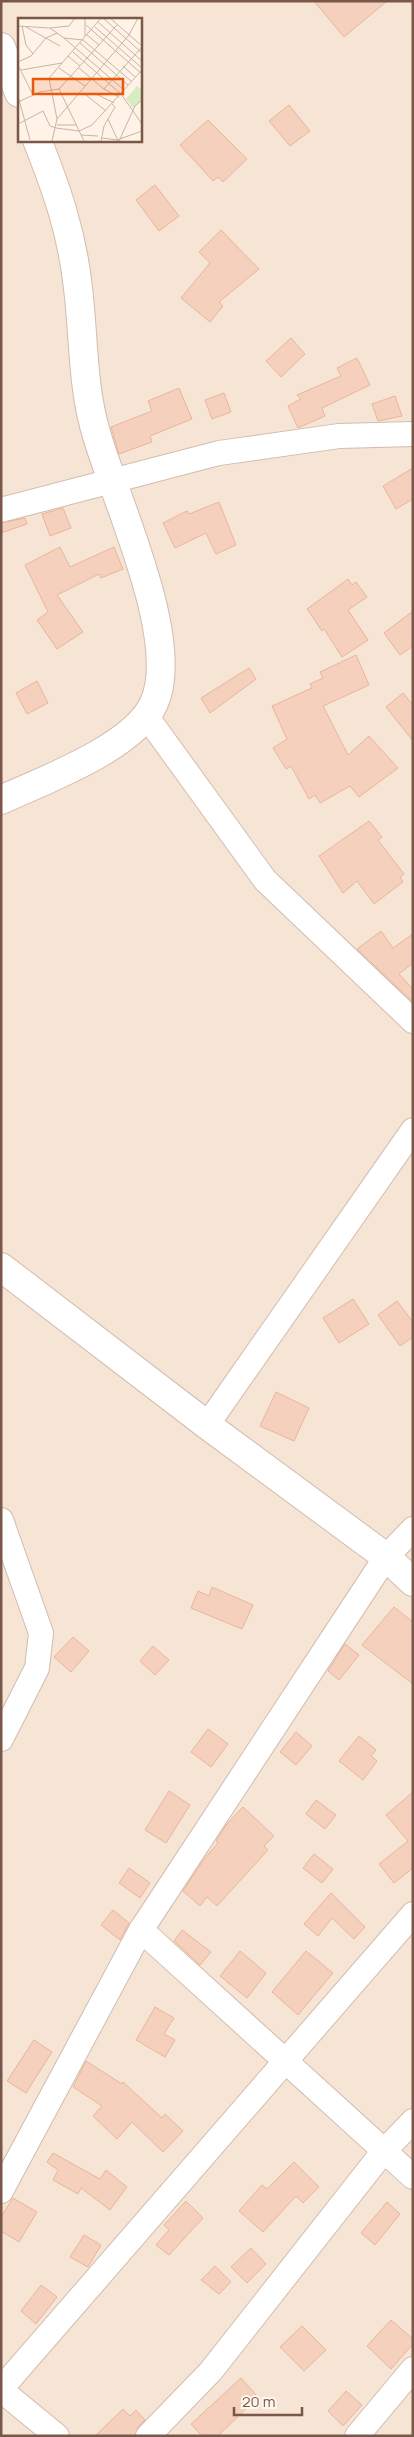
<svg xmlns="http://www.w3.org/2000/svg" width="414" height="2437" viewBox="0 0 414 2437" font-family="Manrope,sans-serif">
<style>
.residential{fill:#f6e5d4;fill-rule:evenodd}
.building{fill:#f5d0bc;stroke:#e9b59b}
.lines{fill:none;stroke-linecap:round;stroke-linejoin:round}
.minor-casing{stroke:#d3bcae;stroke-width:26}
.tertiary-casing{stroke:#d3bcae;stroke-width:30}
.minor{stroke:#fff;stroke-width:24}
.tertiary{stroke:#fff;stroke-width:28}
.inset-road{fill:none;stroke:#c9b5a7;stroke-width:1}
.view{fill:#e8590c;fill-opacity:0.15;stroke:#e8590c;stroke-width:2.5}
.inset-edge{fill:none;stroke:#795849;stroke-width:2.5}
</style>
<rect width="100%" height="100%" fill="#fef3e6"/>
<path class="residential" d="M1,1H413V2436H1ZM19,19H140V140H19Z"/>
<g class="building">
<polygon points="314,1 387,1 344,37"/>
<polygon points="289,105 310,131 290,146 269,121"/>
<polygon points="208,120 247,159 223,182 218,177 213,181 180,145"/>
<polygon points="155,185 179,216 159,231 136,200"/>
<polygon points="221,230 259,269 219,302 223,306 210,322 181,298 210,263 199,252"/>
<polygon points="291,338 305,354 281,377 266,361"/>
<polygon points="357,358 370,385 322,408 325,416 298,428 288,406 301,399 297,395 341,376 337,368"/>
<polygon points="179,388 192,419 150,436 152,442 119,454 111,427 152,411 148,401"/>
<polygon points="224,393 231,412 212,419 205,400"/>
<polygon points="395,396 402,416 378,421 372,404"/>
<polygon points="413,468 413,499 396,509 383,486"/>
<polygon points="219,502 236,545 216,554 206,533 175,548 163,523 187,511 189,514"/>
<polygon points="63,508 71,528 50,536 42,514"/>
<polygon points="25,518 27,524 1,533 1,523"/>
<polygon points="60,547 70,567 114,547 123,569 101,578 99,574 57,595 83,632 57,649 37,620 48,612 25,565"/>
<polygon points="348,579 352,585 356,582 367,597 348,610 368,640 342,657 324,629 322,631 307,609"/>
<polygon points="413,611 413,646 400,655 384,633"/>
<polygon points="356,655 369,685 323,706 348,755 369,736 398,768 359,797 350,786 320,803 315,795 309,799 291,766 286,769 273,748 287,739 272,706 312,688 310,684 323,678 320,672"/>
<polygon points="249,668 256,679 210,713 201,698"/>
<polygon points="37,681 48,703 27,714 16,693"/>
<polygon points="403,693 413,705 413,741 386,707"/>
<polygon points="369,821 382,837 378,840 404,874 400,877 403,882 374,904 357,881 343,893 319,856"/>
<polygon points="381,931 393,948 413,934 413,963 399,974 413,989 413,1002 357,949"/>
<polygon points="353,1299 369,1324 339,1343 323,1318"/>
<polygon points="397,1301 413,1322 413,1337 400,1346 378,1315"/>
<polygon points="276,1392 309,1408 294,1441 260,1426"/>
<polygon points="212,1587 253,1605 242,1629 191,1608 198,1591 209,1596"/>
<polygon points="394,1607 413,1622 413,1684 362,1645"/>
<polygon points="73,1637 89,1651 71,1672 54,1657"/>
<polygon points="345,1644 359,1655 339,1680 328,1671"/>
<polygon points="153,1646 169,1660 155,1675 140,1661"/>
<polygon points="208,1729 228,1744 211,1767 191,1752"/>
<polygon points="296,1732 312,1746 296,1765 280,1752"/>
<polygon points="359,1736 376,1750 371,1756 377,1761 363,1780 339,1761"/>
<polygon points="169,1791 190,1805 166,1843 145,1830"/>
<polygon points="413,1792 413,1868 394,1883 379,1864 408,1841 386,1815"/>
<polygon points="316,1800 336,1815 325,1829 306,1814"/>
<polygon points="243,1807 274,1836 264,1846 268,1850 217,1906 207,1897 200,1906 183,1891 204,1859 218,1843 216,1841 226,1825"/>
<polygon points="314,1854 333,1869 322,1883 303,1868"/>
<polygon points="129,1868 150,1883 140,1898 119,1883"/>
<polygon points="331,1893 365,1927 354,1939 332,1918 318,1936 304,1924"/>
<polygon points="113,1910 129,1923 120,1940 101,1925"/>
<polygon points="182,1930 211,1952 200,1965 174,1941"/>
<polygon points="240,1951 266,1973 247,1998 220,1976"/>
<polygon points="306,1951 333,1973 298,2015 272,1992"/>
<polygon points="155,2007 174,2018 164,2034 175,2040 165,2057 136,2040"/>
<polygon points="34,2040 52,2052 26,2093 7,2081"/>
<polygon points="86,2061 122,2084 123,2082 162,2118 165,2114 183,2131 163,2152 132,2122 117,2139 93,2116 102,2106 73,2087"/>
<polygon points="53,2153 100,2179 106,2170 127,2187 110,2210 81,2188 78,2194 53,2180 58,2170 47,2162"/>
<polygon points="294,2162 319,2187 303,2203 296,2196 263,2232 239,2211 262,2185 267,2189"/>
<polygon points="13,2198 37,2212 19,2242 1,2231 1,2217"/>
<polygon points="186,2201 203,2218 169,2255 156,2245 169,2230 164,2225"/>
<polygon points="387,2202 400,2214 375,2245 361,2233"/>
<polygon points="84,2235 101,2245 88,2267 70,2257"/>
<polygon points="251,2248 266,2264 247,2283 231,2267"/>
<polygon points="215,2266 231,2282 219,2294 201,2280"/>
<polygon points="41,2285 57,2297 36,2324 21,2311"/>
<polygon points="391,2320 413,2339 413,2344 391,2369 367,2346"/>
<polygon points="302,2326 326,2350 304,2371 280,2347"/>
<polygon points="241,2378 258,2397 218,2436 202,2436 191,2424"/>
<polygon points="346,2391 362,2405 343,2426 328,2411"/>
<polygon points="123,2409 130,2416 136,2410 145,2420 138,2427 135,2436 95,2436"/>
</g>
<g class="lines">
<g class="minor-casing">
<g id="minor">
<polyline points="1,510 219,453 339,436 413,434"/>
<polyline points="147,717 265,880 413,1021"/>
<polyline points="207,1425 413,1130"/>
<polyline points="1,1520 41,1633 37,1668 1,1739"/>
<polyline points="413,1529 386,1557 141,1930 413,2177"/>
<polyline points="1,2191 141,1930"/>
<polyline points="1,2389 413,1914"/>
<polyline points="1,2390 57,2436"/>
<polyline points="148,2436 211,2371 383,2152 413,2121"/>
<polyline points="357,2436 413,2369"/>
</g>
</g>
<g class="tertiary-casing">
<g id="tertiary">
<polyline points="1,47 19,93"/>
<path d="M1,800C44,780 135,747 154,703C182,640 116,502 97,436C82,388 84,337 78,288C72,233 57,190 37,140"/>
<polyline points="1,1267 207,1425 386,1557 413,1582"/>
</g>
</g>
<use href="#minor" class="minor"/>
<use href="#tertiary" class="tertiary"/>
</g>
<g transform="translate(18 18)">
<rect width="124" height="124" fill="#fef3e6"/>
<path d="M119,68L124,72V81L115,90L108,81Z" fill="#d6edc3"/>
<path class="inset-road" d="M67,0V18M85,0L124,35M92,0L124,28M80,4L124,43M68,7L124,56M0,8L32,10L46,20L65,22L113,63M4,8L8,27L15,36M8,9L42,28M77,9L124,50M32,10L51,8L57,0M69,17L81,27M46,20L106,72M62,25L110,67M55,34L103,76L124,106M50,38L62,48M0,44L13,38L28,20L39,15M0,47L15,77M105,48L117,59M41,50L67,68M61,50L86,71L124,29M3,52L44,45M41,71L99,7M86,71L101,79M0,78L12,122M0,84L22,74L41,71L66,123M88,93L68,77L76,75L96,85M39,101L111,17L120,0M90,101L100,123M0,106L25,93L32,108L38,110M39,107H58M38,110L61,113L74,107L124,52M63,117L80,118M84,120L99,122L124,113M34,123L39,101L31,60L83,0M83,123L86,108L97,89L94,86M101,123L117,88L124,82"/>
<path class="view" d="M15,61H105V76H15Z"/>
<rect width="124" height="124" class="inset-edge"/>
</g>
<rect width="414" height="2437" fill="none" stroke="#795849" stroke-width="5"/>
<path d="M234 2407v8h68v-8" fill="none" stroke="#795849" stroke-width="2.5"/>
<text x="242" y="2407" font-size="15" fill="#795849" stroke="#fff7ee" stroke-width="4" paint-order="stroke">20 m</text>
</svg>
